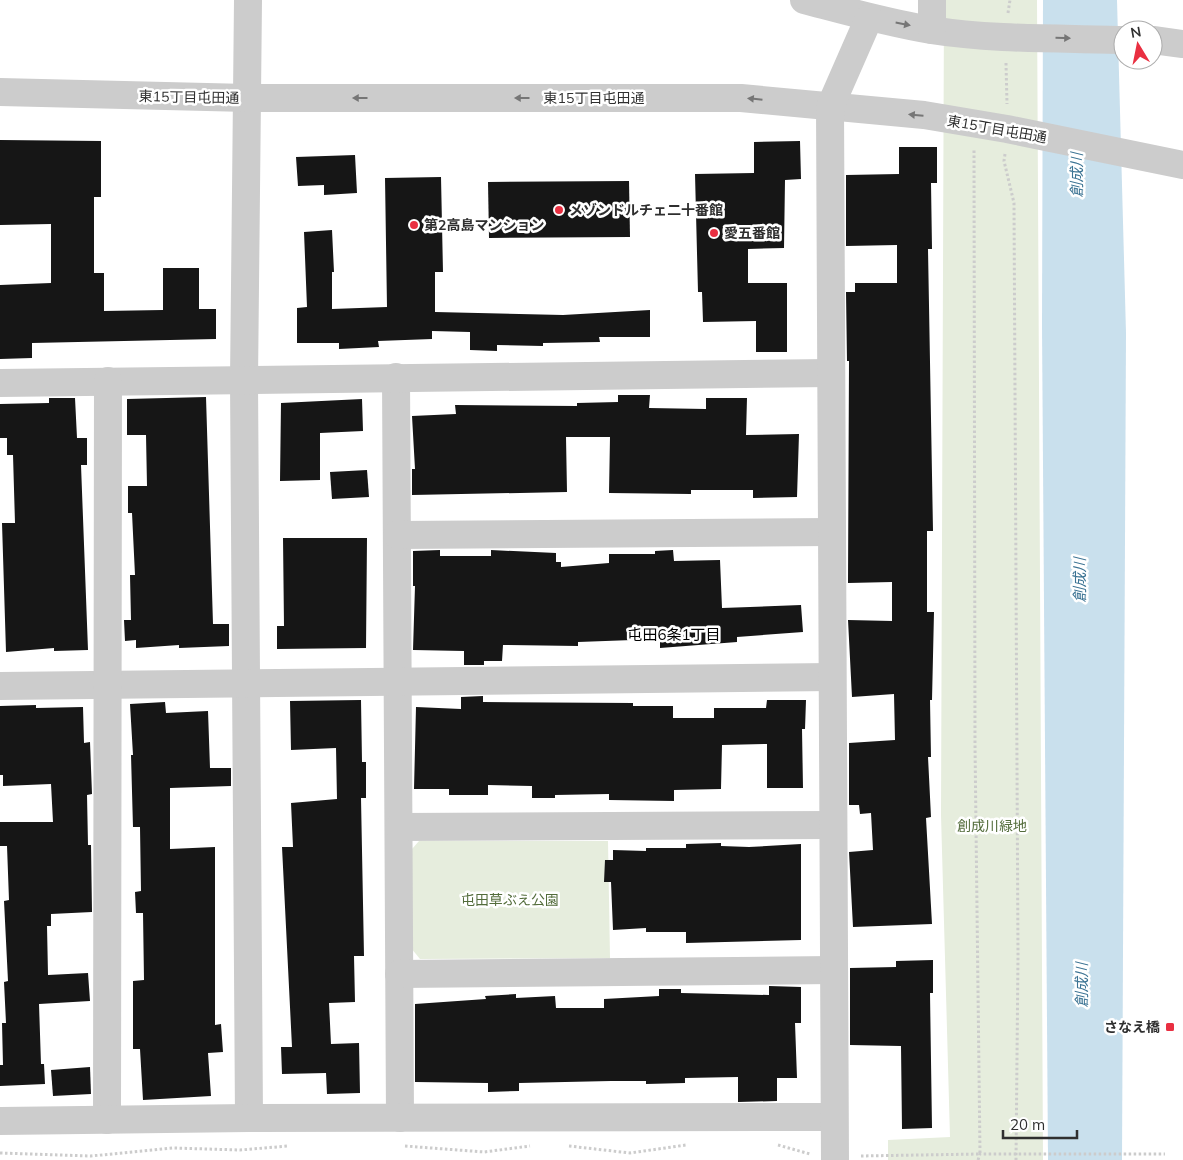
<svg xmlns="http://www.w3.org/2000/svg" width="1183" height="1160" viewBox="0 0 1183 1160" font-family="Mulish,'Noto Sans JP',sans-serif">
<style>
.green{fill:#e6eddd}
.water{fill:#c9e0ed}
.building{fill:#161616}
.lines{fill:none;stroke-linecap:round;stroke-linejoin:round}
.path{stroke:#ccc;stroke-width:3;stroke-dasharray:2.5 2.5;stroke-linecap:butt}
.minor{stroke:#ccc;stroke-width:28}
.oneway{fill:#767676}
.poi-dot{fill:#e92f41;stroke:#fff;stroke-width:2}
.labels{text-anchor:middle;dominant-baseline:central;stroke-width:5;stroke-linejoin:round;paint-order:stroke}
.street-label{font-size:14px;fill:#2f2f2f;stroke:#fff}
.poi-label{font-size:14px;font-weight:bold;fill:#2f2f2f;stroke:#fff;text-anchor:start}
.park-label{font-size:14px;fill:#536c3b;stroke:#fff}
.water-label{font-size:15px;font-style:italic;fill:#3b7393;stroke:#fff}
.neighbourhood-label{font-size:15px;fill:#000;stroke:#fff}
</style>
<rect width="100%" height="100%" fill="#fff"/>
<g class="green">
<polygon points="944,0 1037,0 1043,1160 888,1160 888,1140 950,1137 941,815"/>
<polygon points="419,841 608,841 610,958 420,959 411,948 412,849"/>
</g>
<polygon class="water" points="1043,0 1117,0 1126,333 1122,1160 1048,1160 1042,325"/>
<g class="building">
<polygon points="0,140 101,141 101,197 94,197 94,273 104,273 104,311 163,310 163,268 199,268 199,309 216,309 216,339 32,343 32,358 0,359 0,285 51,283 51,224 0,225"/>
<polygon points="800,141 801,179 785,180 784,248 748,249 748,283 787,283 787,352 756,352 756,321 703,322 702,292 698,292 695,174 754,173 754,142"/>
<polygon points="899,147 937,147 937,183 931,183 932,249 928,249 933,531 927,531 927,612 934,612 932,700 930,700 931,757 928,757 931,817 926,818 932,924 853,927 849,852 873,850 871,813 860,814 859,805 849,805 849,743 895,740 894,694 852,697 848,620 892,621 892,582 848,583 849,361 847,361 846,292 855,292 855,283 897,283 897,245 846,246 846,175 899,174"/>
<polygon points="355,155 357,193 324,195 324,185 298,186 296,157"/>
<polygon points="441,177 443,272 435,272 435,312 563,315 650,310 650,337 599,337 600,342 543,343 543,346 497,345 497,351 470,350 470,332 432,331 432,339 378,341 379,347 339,349 339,343 297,343 297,308 307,307 304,232 332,230 334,272 332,272 332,309 387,307 385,178"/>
<polygon points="629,181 630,237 489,238 488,182"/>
<polygon points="618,395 650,395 649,408 706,409 706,398 747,398 746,435 799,434 797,497 753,498 753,490 691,490 691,494 609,493 610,437 566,437 567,492 412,495 412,469 415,469 412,416 456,414 455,405 577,406 577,403 618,402"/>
<polygon points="206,397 213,624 229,624 229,646 179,648 179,645 136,648 136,640 125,641 124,620 131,620 130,575 135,575 132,513 128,513 128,486 147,486 146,435 127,435 127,399"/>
<polygon points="49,398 75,398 77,438 87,438 87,465 81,465 88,650 54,651 54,648 6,652 2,523 15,523 13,455 7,455 7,438 0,438 0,404 49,403"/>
<polygon points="362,399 363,431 320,433 320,480 280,481 281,403"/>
<polygon points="367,470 369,497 332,499 330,472"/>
<polygon points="283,538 367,538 366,648 277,649 277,626 284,626"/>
<polygon points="440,550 440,556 491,556 491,550 556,553 556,562 561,562 561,567 609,563 609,554 655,554 655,551 673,550 674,561 720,560 722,608 801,605 803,632 737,637 737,642 660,648 660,639 578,642 578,646 503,645 502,661 484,661 484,665 464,665 464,651 413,650 415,586 413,586 413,551"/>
<polygon points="483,696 483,702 633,703 633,706 673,706 673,718 714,718 714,708 766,708 767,700 806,700 805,729 802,729 803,788 767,788 767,744 722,745 721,789 674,790 674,801 609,800 609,794 555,795 555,798 532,798 532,786 488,785 488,795 449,795 449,789 414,789 416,707 461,709 461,697"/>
<polygon points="361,700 362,762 366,762 366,798 361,798 364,956 354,956 355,1002 329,1003 331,1044 359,1043 360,1093 327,1094 326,1073 282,1074 281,1047 292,1047 282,847 293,847 291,803 337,799 336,748 291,750 290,701"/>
<polygon points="165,702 166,713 208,711 210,768 231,768 231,786 170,788 170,849 215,847 215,1025 221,1024 223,1052 208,1053 211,1096 143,1100 140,1049 133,1049 133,981 144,980 143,913 136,913 135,892 141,891 140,827 133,827 131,755 133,755 130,704"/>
<polygon points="36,705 36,708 83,707 84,743 90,742 92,794 87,795 88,845 91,845 92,912 51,914 51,926 47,926 48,975 88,973 90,1001 39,1004 41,1064 44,1064 45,1084 0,1086 0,1065 3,1065 2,1023 6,1023 4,982 8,981 4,901 9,900 7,846 0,846 0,822 53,822 51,784 3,786 3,775 0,775 0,706"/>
<polygon points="721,843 721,846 749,847 801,844 801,940 686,943 686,932 646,932 646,928 613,930 611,882 604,882 605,860 613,860 613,850 646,851 646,848 686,848 686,844"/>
<polygon points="933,960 933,993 930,993 932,1128 902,1129 901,1046 850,1045 850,968 896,967 896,961"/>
<polygon points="769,986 801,987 801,1023 795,1023 797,1078 777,1078 777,1101 738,1102 738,1077 685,1078 685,1083 646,1084 646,1081 611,1081 519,1083 519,1091 488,1092 488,1083 415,1082 415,1004 486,999 485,996 516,994 516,998 555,996 556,1008 604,1008 604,999 659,996 659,989 681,989 681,993 769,995"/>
<polygon points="90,1067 91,1094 53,1096 51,1070"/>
</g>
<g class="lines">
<g class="path">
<polyline points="1008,13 1010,0"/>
<polyline points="1006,63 1007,104"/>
<polyline points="1005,154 1004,161 1014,203 1018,955 1016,1160"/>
<polyline points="778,1145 810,1154"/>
<polyline points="405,1146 484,1152 530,1146"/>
<polyline points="569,1146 630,1153 686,1145"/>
<polyline points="0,1153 91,1156 173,1148 240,1150 288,1146"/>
<polyline points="861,1156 980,1154 975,745 974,149"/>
<polyline points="978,1160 980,1154 1165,1154"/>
</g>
<g class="minor">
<polyline points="248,0 244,381 249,1118"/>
<path d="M804,0C846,11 888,23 931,30C994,40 1060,38 1123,40"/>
<polyline points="932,0 932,30"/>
<polyline points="1153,40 1183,44"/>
<polyline points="0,92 248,98 741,98 924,115 1007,129 1183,165"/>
<polyline points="396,377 400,1118"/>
<polyline points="0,383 831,373"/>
<polyline points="397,535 831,532"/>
<polyline points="0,686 832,677"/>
<polyline points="399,827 832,825"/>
<polyline points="399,974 833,970"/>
<polyline points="107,1120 108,381"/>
<polyline points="0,1121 249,1118 834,1117"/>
<polyline points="835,1160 830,107 869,18"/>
</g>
</g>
<defs><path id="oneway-solid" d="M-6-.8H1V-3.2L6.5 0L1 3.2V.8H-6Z" transform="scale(1.25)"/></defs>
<g class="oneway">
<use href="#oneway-solid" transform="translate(903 24) rotate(11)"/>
<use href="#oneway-solid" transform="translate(1063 38) rotate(2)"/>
<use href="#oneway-solid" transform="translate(360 98) rotate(180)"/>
<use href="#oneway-solid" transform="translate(522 98) rotate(180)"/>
<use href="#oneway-solid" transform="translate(755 99) rotate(-174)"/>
<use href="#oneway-solid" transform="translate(916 115) rotate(-175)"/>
</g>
<g class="poi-dot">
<circle cx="559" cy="210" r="5"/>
<circle cx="414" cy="225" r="5"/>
<circle cx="714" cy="233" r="5"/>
<rect x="1165" y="1022" width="10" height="10" rx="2.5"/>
</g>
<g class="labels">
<g class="street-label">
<text transform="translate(189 97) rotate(1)">東15丁目屯田通</text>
<text x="594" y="98">東15丁目屯田通</text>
<text transform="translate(997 129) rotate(10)">東15丁目屯田通</text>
</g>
<g class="poi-label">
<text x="569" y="210">メゾンドルチェ二十番館</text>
<text x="424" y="225">第2高島マンション</text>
<text x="724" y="233">愛五番館</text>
<text x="1160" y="1027" text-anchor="end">さなえ橋</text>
</g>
<g class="park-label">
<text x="992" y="826">創成川緑地</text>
<text x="510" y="900">屯田草ぶえ公園</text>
</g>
<g class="water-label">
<text transform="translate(1076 175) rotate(-90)">創成川</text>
<text transform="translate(1079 580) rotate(-90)">創成川</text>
<text transform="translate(1081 985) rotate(-90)">創成川</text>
</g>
<g class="neighbourhood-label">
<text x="674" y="634">屯田6条1丁目</text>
</g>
</g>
<g transform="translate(1138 45) rotate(350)"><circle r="24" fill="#ffffff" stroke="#acacac"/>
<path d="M0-4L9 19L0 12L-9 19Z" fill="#e92f41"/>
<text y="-8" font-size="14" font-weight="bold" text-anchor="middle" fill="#2f2f2f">N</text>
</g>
<path d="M1003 1130v8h74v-8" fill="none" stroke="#2f2f2f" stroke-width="2.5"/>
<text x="1010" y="1130" font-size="15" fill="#2f2f2f" stroke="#ffffff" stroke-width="4" paint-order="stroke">20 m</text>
</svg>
